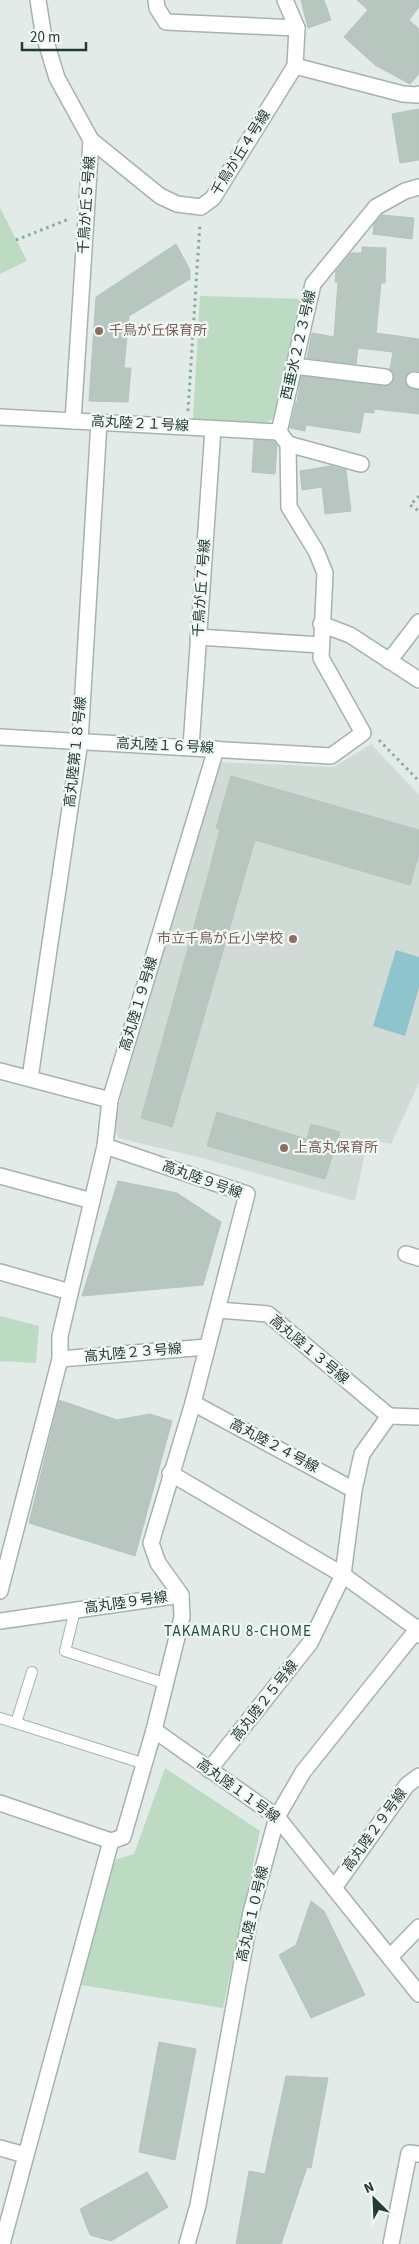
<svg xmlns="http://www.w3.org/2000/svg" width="419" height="2244" viewBox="0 0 419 2244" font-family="'Source Sans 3','Noto Sans JP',sans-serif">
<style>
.built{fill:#d0dbd6}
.green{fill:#bddbc3}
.water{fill:#8ec5cc}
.building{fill:#b8c6c0;stroke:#b5c4bd}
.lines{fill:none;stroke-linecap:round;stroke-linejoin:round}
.service-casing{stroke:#a5b3ae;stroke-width:12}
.minor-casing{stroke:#a5b3ae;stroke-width:18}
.tertiary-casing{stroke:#a5b3ae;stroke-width:18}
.path{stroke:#85ac9e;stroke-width:3;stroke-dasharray:2.5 4;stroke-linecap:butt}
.service{stroke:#fff;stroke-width:10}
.minor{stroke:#fff;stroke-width:15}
.tertiary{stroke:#fff;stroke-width:15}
.education-dot{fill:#8d6e63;stroke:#f2f8f5;stroke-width:2}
.labels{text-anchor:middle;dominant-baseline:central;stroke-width:4.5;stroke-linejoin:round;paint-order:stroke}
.street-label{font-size:14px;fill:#233b34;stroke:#f2f8f5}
.education-label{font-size:14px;fill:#785e54;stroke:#f2f8f5;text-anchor:start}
.neighbourhood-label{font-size:15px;letter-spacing:1px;fill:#214b3f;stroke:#f2f8f5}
</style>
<rect width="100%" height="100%" fill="#e2ebe7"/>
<polygon class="built" points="371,744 419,795 419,1083 391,1144 368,1139 355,1201 198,1157 118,1138 115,1128 119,1103 218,762 334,767"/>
<g class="green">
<polygon points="0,208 27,261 0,274"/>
<polygon points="200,296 306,299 274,418 263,424 193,419"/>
<polygon points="0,1316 39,1326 36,1363 0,1361"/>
<polygon points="165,1768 260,1831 223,2008 81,1985 111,1861 134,1854"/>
</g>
<polygon class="water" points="396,950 419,957 419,988 405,1036 373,1026"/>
<g class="building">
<polygon points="301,0 324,0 331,20 308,28"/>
<polygon points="357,0 419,0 419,7 409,20 419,29 419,74 410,84 375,65 344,37 368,10"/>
<polygon points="419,109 419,160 400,163 392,114"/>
<polygon points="382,215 414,218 412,239 373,234 374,224"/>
<polygon points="176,244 190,270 190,279 129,316 124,368 131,368 128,402 89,401 96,297"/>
<polygon points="362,247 386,248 385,283 381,283 376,333 419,339 419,371 411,371 405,379 408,387 419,390 419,414 374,409 374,413 364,412 360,433 306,425 305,431 290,428 296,402 297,402 301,376 384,386 389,385 394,379 393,373 390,369 393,352 358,348 356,364 307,358 312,333 334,337 338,282 335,282 336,271 351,253 362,253"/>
<polygon points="254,440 274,441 277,445 275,474 252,472"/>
<polygon points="331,466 346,470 351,511 325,514 322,487 302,490 300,471"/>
<polygon points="231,776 419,830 419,854 410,885 255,840 172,1127 141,1118 208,876 220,829 216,828"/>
<polygon points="217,1112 307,1139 311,1124 340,1132 325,1179 207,1146"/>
<polygon points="118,1181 177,1193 221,1222 203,1285 82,1296"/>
<polygon points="59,1400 117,1420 150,1414 172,1421 135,1556 29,1523"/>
<polygon points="311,1901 324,1911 365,1995 311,2018 279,1955 296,1945"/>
<polygon points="159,2042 196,2049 175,2160 139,2152"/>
<polygon points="286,2076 328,2078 311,2168 307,2167 281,2244 236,2244 249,2171 265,2174"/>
<polygon points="147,2172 168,2207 111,2241 90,2235 80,2209"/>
</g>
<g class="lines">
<g class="service-casing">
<g id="service">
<polyline points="75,1610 65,1651 167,1684"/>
<polyline points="0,1718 145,1764"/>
<polyline points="16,1723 32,1672"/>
</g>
</g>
<g class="minor-casing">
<g id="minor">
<polyline points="156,0 157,8 166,22 297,28"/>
<polyline points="295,66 403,94 417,95 419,94"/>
<polyline points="91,140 160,196 177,204 201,207 213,198 295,66 297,28 285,0"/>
<polyline points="294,366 385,377"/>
<polyline points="414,380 419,381"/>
<polyline points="0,417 279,432"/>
<polyline points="73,421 91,140"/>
<polyline points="279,432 313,284 376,207 405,191 419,187"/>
<polyline points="288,444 361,464"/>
<polyline points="321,624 350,635 419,680"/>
<polyline points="198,637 321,645"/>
<polyline points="389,661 419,622"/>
<polyline points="0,737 331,756 363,733 321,658 325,573 316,551 289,507 288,444 279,432"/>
<polyline points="191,747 213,429"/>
<polyline points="0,1071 110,1100"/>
<polyline points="30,1078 80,741 99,422"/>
<polyline points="105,1146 110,1100 216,749"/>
<polyline points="0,1176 92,1201"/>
<polyline points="406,1254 419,1258"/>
<polyline points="0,1272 70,1292"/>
<polyline points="218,1310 268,1314 389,1416"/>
<polyline points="60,1359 207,1347"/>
<polyline points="193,1403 354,1490"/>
<polyline points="389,1416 419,1417"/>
<polyline points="170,1473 343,1575 416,1628 419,1635"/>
<polyline points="0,1591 60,1359 60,1336 105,1146 247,1194 193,1403 151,1543 158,1563 181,1595 0,1621"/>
<polyline points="181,1595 182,1617 154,1730 277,1817 419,1994"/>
<polyline points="209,1770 310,1643 343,1575 354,1490 362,1454 389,1416"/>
<polyline points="0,1803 111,1841 123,1837 154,1730"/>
<polyline points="334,1888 407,1785 419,1776"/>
<polyline points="390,1957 419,1927"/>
<polyline points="0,2148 25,2155"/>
<polyline points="2,2244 111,1841"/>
<polyline points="187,2244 198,2205 251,1912 277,1817 303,1772 419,1627"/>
<polyline points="391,2244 409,2153 419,2154"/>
</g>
</g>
<g class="tertiary-casing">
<polyline id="tertiary" points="38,0 43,32 57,78 91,140"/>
</g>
<g class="path">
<polyline points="16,240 69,219"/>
<polyline points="188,411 200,223"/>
<polyline points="419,496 410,505 419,511"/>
<polyline points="379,740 419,781"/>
</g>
<use href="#service" class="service"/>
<use href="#minor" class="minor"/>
<use href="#tertiary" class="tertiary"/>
</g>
<g class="education-dot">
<circle cx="99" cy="331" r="5"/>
<circle cx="293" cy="939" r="5"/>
<circle cx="284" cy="1148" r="5"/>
</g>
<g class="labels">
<g class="street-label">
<text transform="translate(241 153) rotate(-58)">千鳥が丘４号線</text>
<text transform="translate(87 205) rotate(-86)">千鳥が丘５号線</text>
<text transform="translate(299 345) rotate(-77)">西垂水２２３号線</text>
<text transform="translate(140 424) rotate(3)">高丸陸２１号線</text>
<text transform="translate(202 588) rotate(-86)">千鳥が丘７号線</text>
<text transform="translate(165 746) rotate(3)">高丸陸１６号線</text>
<text transform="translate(76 752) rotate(-84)">高丸陸第１８号線</text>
<text transform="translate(139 1004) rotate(-73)">高丸陸１９号線</text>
<text transform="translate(202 1180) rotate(20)">高丸陸９号線</text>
<text transform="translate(309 1350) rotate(40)">高丸陸１３号線</text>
<text transform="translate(133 1353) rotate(-5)">高丸陸２３号線</text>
<text transform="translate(274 1446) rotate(28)">高丸陸２４号線</text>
<text transform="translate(126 1603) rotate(-8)">高丸陸９号線</text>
<text transform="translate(265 1701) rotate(-52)">高丸陸２５号線</text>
<text transform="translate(238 1791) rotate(36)">高丸陸１１号線</text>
<text transform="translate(375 1830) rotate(-54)">高丸陸２９号線</text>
<text transform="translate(253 1914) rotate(-77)">高丸陸１０号線</text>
</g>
<g class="education-label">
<text x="109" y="331">千鳥が丘保育所</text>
<text x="283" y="939" text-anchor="end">市立千鳥が丘小学校</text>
<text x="294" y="1148">上高丸保育所</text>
</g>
<g class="neighbourhood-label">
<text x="238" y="1631">TAKAMARU 8-CHOME</text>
</g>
</g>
<g transform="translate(374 2199) rotate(336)" stroke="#f2f8f5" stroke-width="4" paint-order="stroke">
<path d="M0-4L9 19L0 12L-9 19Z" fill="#233b34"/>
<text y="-8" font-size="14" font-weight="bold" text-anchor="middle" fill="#233b34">N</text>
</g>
<path d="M22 42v8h64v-8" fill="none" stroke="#233b34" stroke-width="2.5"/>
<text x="30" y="42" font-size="15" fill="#233b34" stroke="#f2f8f5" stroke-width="4" paint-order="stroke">20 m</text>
</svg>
